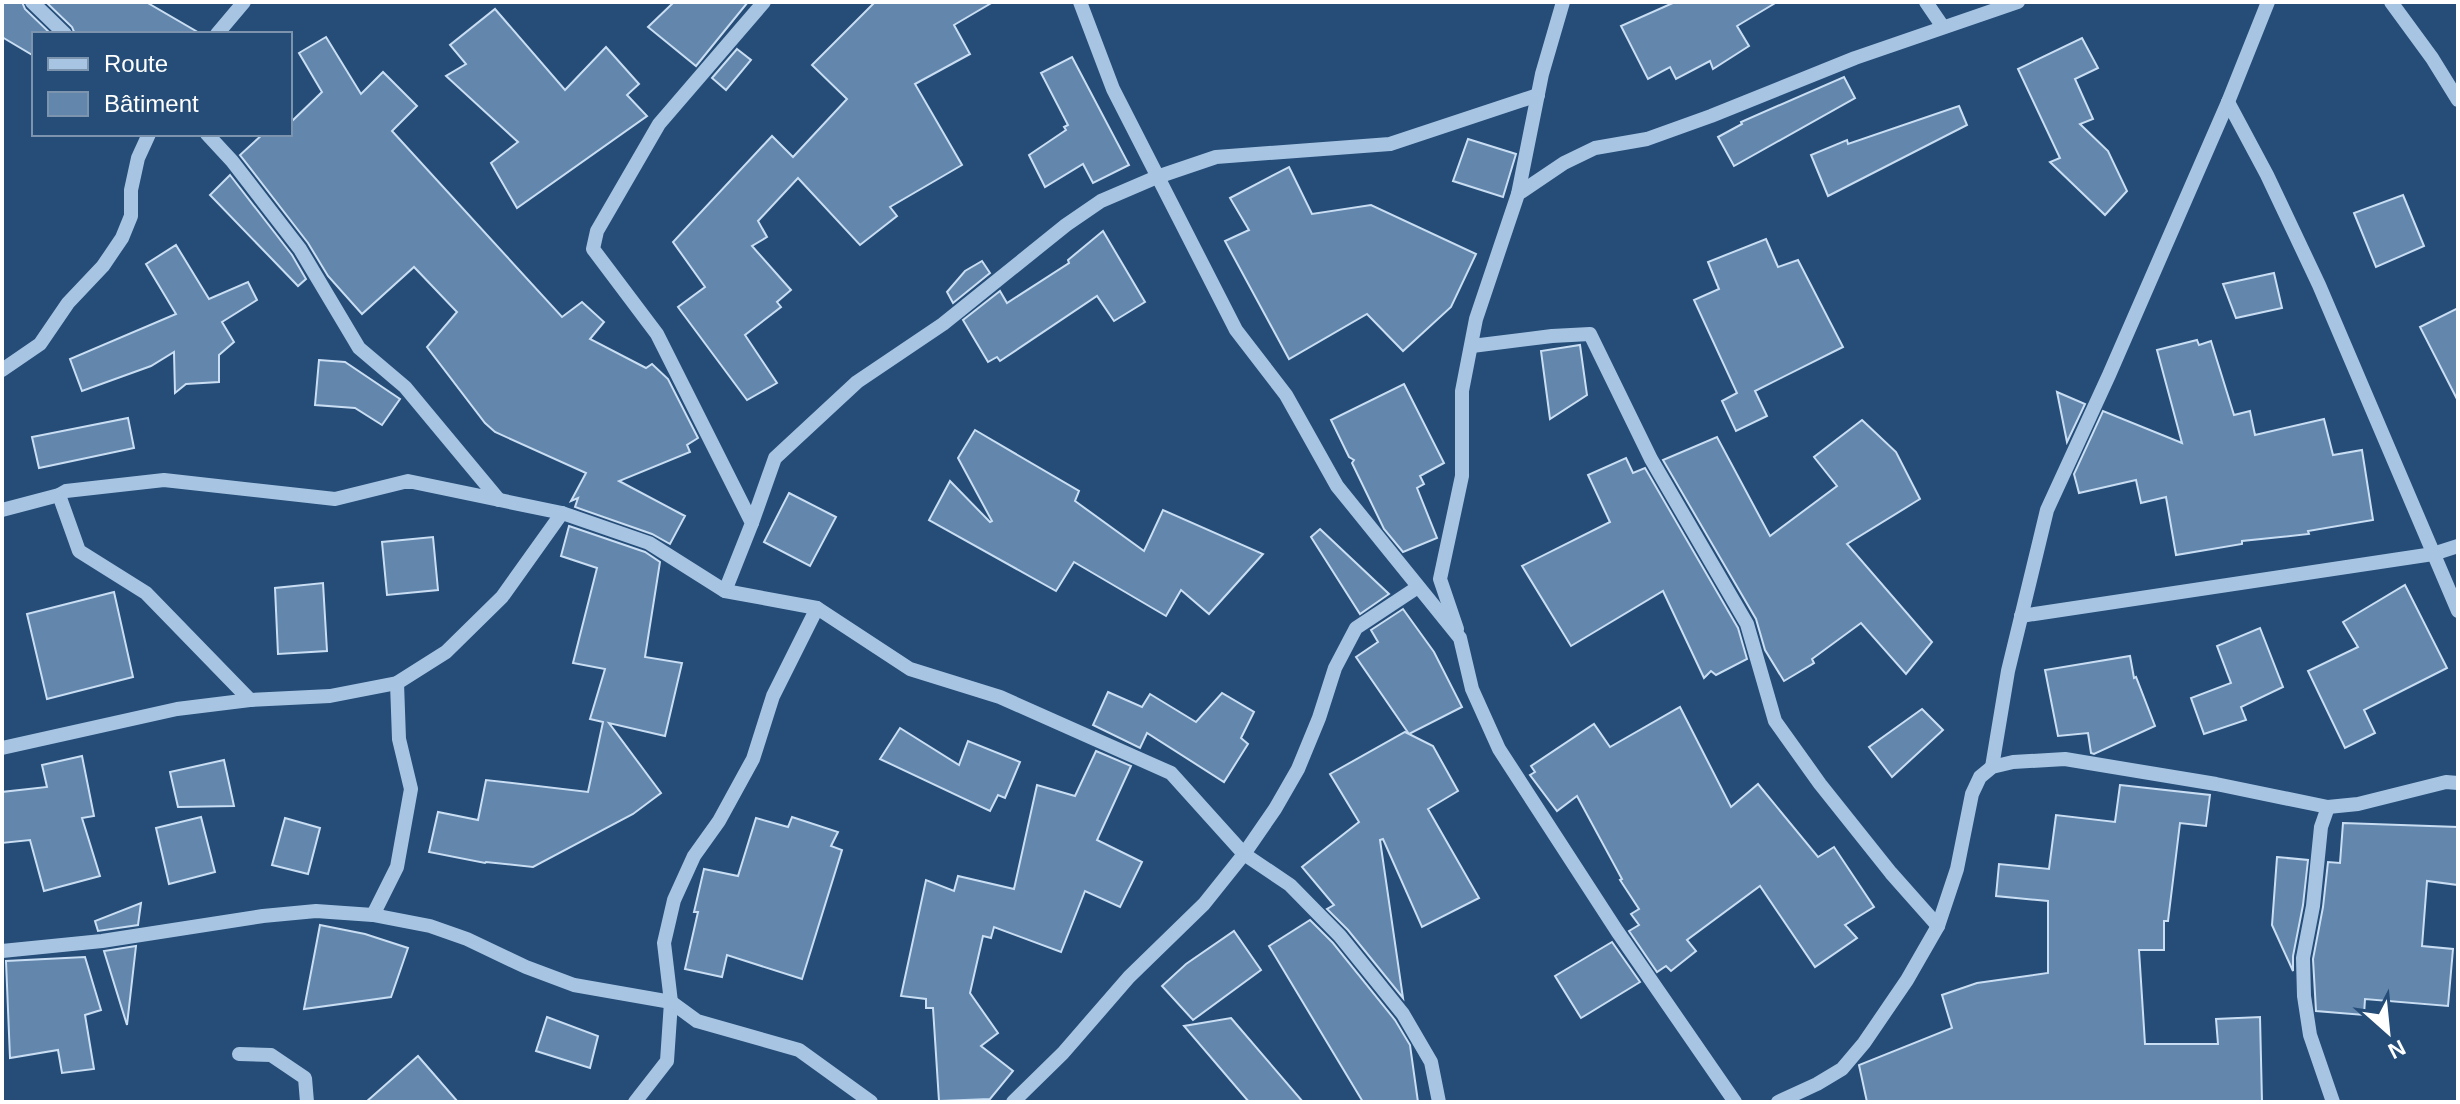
<svg xmlns="http://www.w3.org/2000/svg" width="2460" height="1104" viewBox="0 0 2460 1104" font-family="Arial,sans-serif">
<style>
.building{fill:#6286ac;stroke:#c9def3;stroke-width:2}
.lines{fill:none;stroke-linecap:round;stroke-linejoin:round}
.minor{stroke:#a7c5e3;stroke-width:14}
</style>
<rect width="100%" height="100%" fill="#254d78"/>
<g class="building">
<polygon points="2,2 22,2 25,9 51,34 34,34 34,56 2,37"/>
<polygon points="46,2 146,2 201,34 75,34 72,27"/>
<polygon points="674,2 748,2 696,66 648,27"/>
<polygon points="875,2 993,2 954,25 970,54 915,84 962,165 890,207 897,216 860,245 798,178 758,221 767,237 752,246 791,290 777,302 781,307 745,335 777,383 747,400 678,307 705,287 673,242 772,136 793,157 847,99 812,65"/>
<polygon points="1675,2 1777,2 1737,26 1749,46 1713,69 1710,61 1676,79 1670,67 1648,79 1621,26"/>
<polygon points="495,9 565,90 606,47 639,84 627,95 647,116 517,208 491,163 518,142 446,76 466,64 450,45"/>
<polygon points="326,37 361,94 383,72 417,106 392,131 562,317 582,302 604,322 590,339 646,368 652,364 668,379 698,438 687,445 690,452 619,481 685,516 670,544 652,534 575,507 578,498 571,501 586,473 495,432 485,423 427,347 457,312 414,267 362,314 328,276 308,243 240,155 263,134 290,134 290,123 322,92 299,53"/>
<polygon points="2082,38 2098,68 2075,79 2093,119 2080,124 2108,151 2127,191 2105,215 2050,162 2060,158 2018,69"/>
<polygon points="737,49 751,60 726,90 712,78"/>
<polygon points="1072,57 1129,165 1093,183 1083,164 1045,187 1029,155 1066,130 1064,127 1068,125 1041,73"/>
<polygon points="1844,77 1855,98 1734,166 1718,137 1742,124 1741,122"/>
<polygon points="1959,106 1967,125 1828,196 1811,155 1847,140 1848,144"/>
<polygon points="1468,139 1516,154 1503,197 1453,181"/>
<polygon points="1289,167 1312,214 1371,205 1476,254 1451,307 1403,351 1367,314 1289,359 1225,241 1249,230 1230,198"/>
<polygon points="230,175 292,255 306,279 298,286 210,195"/>
<polygon points="2403,195 2424,246 2376,267 2354,213"/>
<polygon points="1103,231 1145,302 1114,321 1097,296 1000,361 997,357 988,362 963,320 1000,291 1007,303 1069,263 1068,260"/>
<polygon points="1766,239 1778,267 1798,260 1843,347 1755,391 1767,416 1736,431 1722,401 1737,393 1694,300 1719,289 1708,262"/>
<polygon points="176,245 209,299 248,282 257,300 222,322 234,342 219,355 219,382 186,384 175,393 174,352 151,366 82,391 70,359 176,314 146,264"/>
<polygon points="982,261 990,273 953,303 947,292 965,271"/>
<polygon points="2274,273 2282,308 2236,318 2223,284"/>
<polygon points="2458,308 2458,401 2420,327"/>
<polygon points="2197,340 2199,345 2211,341 2234,415 2250,411 2255,435 2324,419 2333,455 2362,450 2373,520 2308,531 2309,534 2242,541 2242,544 2176,555 2166,497 2141,503 2136,480 2079,493 2074,474 2103,411 2182,443 2157,350"/>
<polygon points="1580,345 1587,395 1550,419 1541,351"/>
<polygon points="319,360 345,362 400,399 382,425 355,408 315,405"/>
<polygon points="1404,384 1444,463 1420,476 1424,484 1417,488 1437,538 1403,552 1384,529 1352,463 1354,460 1349,457 1331,420"/>
<polygon points="2057,392 2085,404 2067,442"/>
<polygon points="128,418 134,448 39,468 32,437"/>
<polygon points="1862,420 1896,452 1920,499 1847,544 1932,642 1906,674 1861,623 1812,659 1814,663 1784,681 1765,650 1756,619 1663,460 1717,437 1770,536 1837,486 1814,457"/>
<polygon points="975,430 1079,491 1075,501 1144,551 1163,510 1263,554 1209,614 1181,590 1166,616 1074,562 1056,591 929,520 950,481 990,522 992,521 958,458"/>
<polygon points="1626,458 1633,473 1645,468 1738,628 1747,659 1716,675 1711,671 1704,678 1663,591 1571,646 1522,566 1610,522 1588,475"/>
<polygon points="789,493 836,517 810,566 764,542"/>
<polygon points="569,526 645,552 660,562 645,657 682,663 665,736 609,723 661,793 633,814 533,867 486,862 485,863 429,852 438,812 478,820 486,780 588,792 603,722 590,719 605,669 573,663 597,568 561,556"/>
<polygon points="1320,529 1389,594 1360,614 1311,537"/>
<polygon points="433,537 438,590 387,595 382,542"/>
<polygon points="323,583 327,651 278,654 275,588"/>
<polygon points="2405,585 2447,668 2364,710 2375,733 2345,748 2308,671 2358,647 2343,622"/>
<polygon points="114,592 133,677 47,699 27,614"/>
<polygon points="1403,609 1434,652 1462,707 1409,734 1356,657 1378,642 1371,630"/>
<polygon points="2260,628 2283,687 2241,707 2246,720 2204,734 2191,698 2231,683 2217,646"/>
<polygon points="2130,656 2134,678 2136,677 2155,726 2094,754 2091,753 2088,733 2058,736 2045,670"/>
<polygon points="1108,692 1142,707 1150,694 1196,722 1222,693 1254,712 1241,738 1248,744 1224,782 1147,733 1140,748 1093,725"/>
<polygon points="1680,707 1731,807 1758,784 1818,857 1834,847 1874,907 1845,925 1857,938 1815,967 1760,886 1687,940 1696,951 1671,971 1666,966 1657,972 1629,931 1639,925 1631,914 1639,909 1620,880 1622,879 1577,796 1557,811 1530,775 1535,772 1531,766 1594,724 1610,747"/>
<polygon points="1922,709 1943,730 1892,777 1869,747"/>
<polygon points="900,728 959,765 968,741 1020,762 1005,798 998,795 990,811 880,759"/>
<polygon points="1405,732 1433,746 1458,791 1428,809 1479,898 1422,927 1383,839 1380,840 1403,998 1348,930 1327,909 1334,905 1302,867 1359,822 1330,774"/>
<polygon points="1096,751 1131,766 1097,840 1142,862 1120,907 1085,891 1061,952 994,927 991,938 983,936 970,993 998,1033 981,1046 1013,1071 990,1099 939,1101 933,1008 926,1008 926,999 901,996 926,880 954,891 958,876 1014,889 1037,785 1075,796"/>
<polygon points="82,756 94,816 82,818 100,876 44,891 30,840 2,843 2,792 47,787 42,765"/>
<polygon points="224,760 234,806 178,807 170,772"/>
<polygon points="2120,785 2210,795 2206,826 2180,823 2168,921 2164,921 2164,950 2139,950 2145,1044 2218,1044 2216,1019 2260,1017 2262,1102 1867,1102 1859,1065 1952,1028 1942,995 1977,983 2048,973 2048,901 1996,896 1999,864 2049,869 2056,815 2115,822"/>
<polygon points="201,817 215,872 169,884 156,828"/>
<polygon points="792,817 838,832 831,846 842,850 802,979 727,955 722,977 685,969 698,912 694,912 704,869 738,876 756,818 788,827"/>
<polygon points="285,818 320,828 308,874 272,865"/>
<polygon points="2343,823 2458,827 2458,885 2427,881 2422,946 2453,949 2448,1006 2365,999 2364,1015 2316,1011 2313,959 2323,907 2328,862 2340,863"/>
<polygon points="2277,857 2308,860 2303,905 2293,956 2293,971 2272,925"/>
<polygon points="141,903 138,925 98,931 95,921"/>
<polygon points="1310,920 1333,943 1395,1020 1410,1045 1418,1102 1363,1102 1269,946"/>
<polygon points="320,925 365,934 408,948 391,997 304,1009"/>
<polygon points="1234,931 1261,970 1193,1020 1162,986 1186,964"/>
<polygon points="1612,942 1640,982 1581,1018 1555,976"/>
<polygon points="136,946 127,1025 104,951"/>
<polygon points="85,957 101,1010 85,1015 94,1069 62,1073 58,1050 10,1058 6,961"/>
<polygon points="547,1017 598,1036 590,1068 536,1051"/>
<polygon points="1231,1018 1303,1102 1249,1102 1184,1026"/>
<polygon points="418,1056 458,1102 366,1102"/>
</g>
<g class="lines">
<g class="minor">
<polyline points="32,2 65,34"/>
<polyline points="1080,2 1113,89 1236,330 1286,395 1337,486 1460,638 1472,689 1499,749 1617,931 1735,1102"/>
<polyline points="1926,2 1943,27"/>
<polyline points="2391,2 2432,58 2458,100"/>
<polyline points="217,34 244,2"/>
<polyline points="2228,102 2267,175 2319,285 2458,611"/>
<polyline points="207,134 232,161 300,249 359,348 405,387 499,500"/>
<polyline points="1518,194 1542,74 1563,2"/>
<polyline points="1472,346 1552,336 1590,334 1651,459 1747,624 1775,721 1820,784 1891,873 1938,926"/>
<polyline points="2,370 40,344 68,303 103,266 122,238 131,216 131,190 138,158 149,134"/>
<polyline points="59,495 79,551 146,593 250,700"/>
<polyline points="2,510 59,495 66,491 164,480 335,499 408,481 562,513 649,543 725,591 817,608 910,669 1000,697 1171,773 1244,854 1290,885 1340,936 1403,1014 1431,1062 1439,1102"/>
<polyline points="752,523 775,458 857,382 943,324 1066,225 1101,201 1157,177 1216,157 1390,144 1538,95"/>
<polyline points="725,591 752,523 657,334 593,249 597,231 659,124 764,2"/>
<polyline points="2021,616 2433,554 2458,546"/>
<polyline points="1457,629 1440,579 1462,476 1462,391 1476,319 1518,194 1564,163 1595,148 1647,139 1711,116 1855,58 2018,2"/>
<polyline points="2,748 177,709 250,700 330,696 397,683 446,652 502,597 562,513"/>
<polyline points="1992,767 2008,671 2047,510 2109,375 2228,102 2268,2"/>
<polyline points="2328,807 2321,827 2313,906 2303,958 2304,996 2310,1035 2333,1102"/>
<polyline points="373,915 397,867 411,789 399,739 397,683"/>
<polyline points="2,951 102,941 263,916 316,911 373,915 430,926 467,939 526,967 574,985 671,1002 697,1021 799,1050 871,1102"/>
<polyline points="239,1054 271,1055 305,1078 307,1102"/>
<polyline points="635,1102 667,1061 671,1002 664,943 674,900 694,856 719,821 753,759 773,696 817,608"/>
<polyline points="1013,1102 1063,1053 1129,977 1204,904 1244,854 1275,809 1298,769 1319,718 1335,668 1356,628 1418,587"/>
<polyline points="1778,1102 1817,1084 1842,1069 1864,1043 1907,980 1938,926 1957,869 1972,794 1980,777 1992,767 2013,762 2065,759 2216,784 2328,807 2358,804 2446,782 2458,783"/>
</g>
</g>
<rect width="2460" height="1104" fill="none" stroke="#ffffff" stroke-width="8"/>
<rect x="32" y="32" width="260" height="104" fill="#254d78" stroke="#7c94ae" stroke-width="2"/>
<rect x="48" y="58" width="40" height="12" fill="#a7c5e3" stroke="#7c94ae" stroke-width="2"/>
<text x="104" y="72" font-size="24" fill="#ffffff">Route</text>
<rect x="48" y="92" width="40" height="24" fill="#6286ac" stroke="#7c94ae" stroke-width="2"/>
<text x="104" y="112" font-size="24" fill="#ffffff">Bâtiment</text>
<g transform="translate(2388 1032) rotate(153)" stroke="#254d78" stroke-width="6" paint-order="stroke">
<path d="M0-6L14 30L0 20L-14 30Z" fill="#ffffff"/>
<text y="-12" font-size="22" font-weight="bold" text-anchor="middle" fill="#ffffff">N</text>
</g>
</svg>
